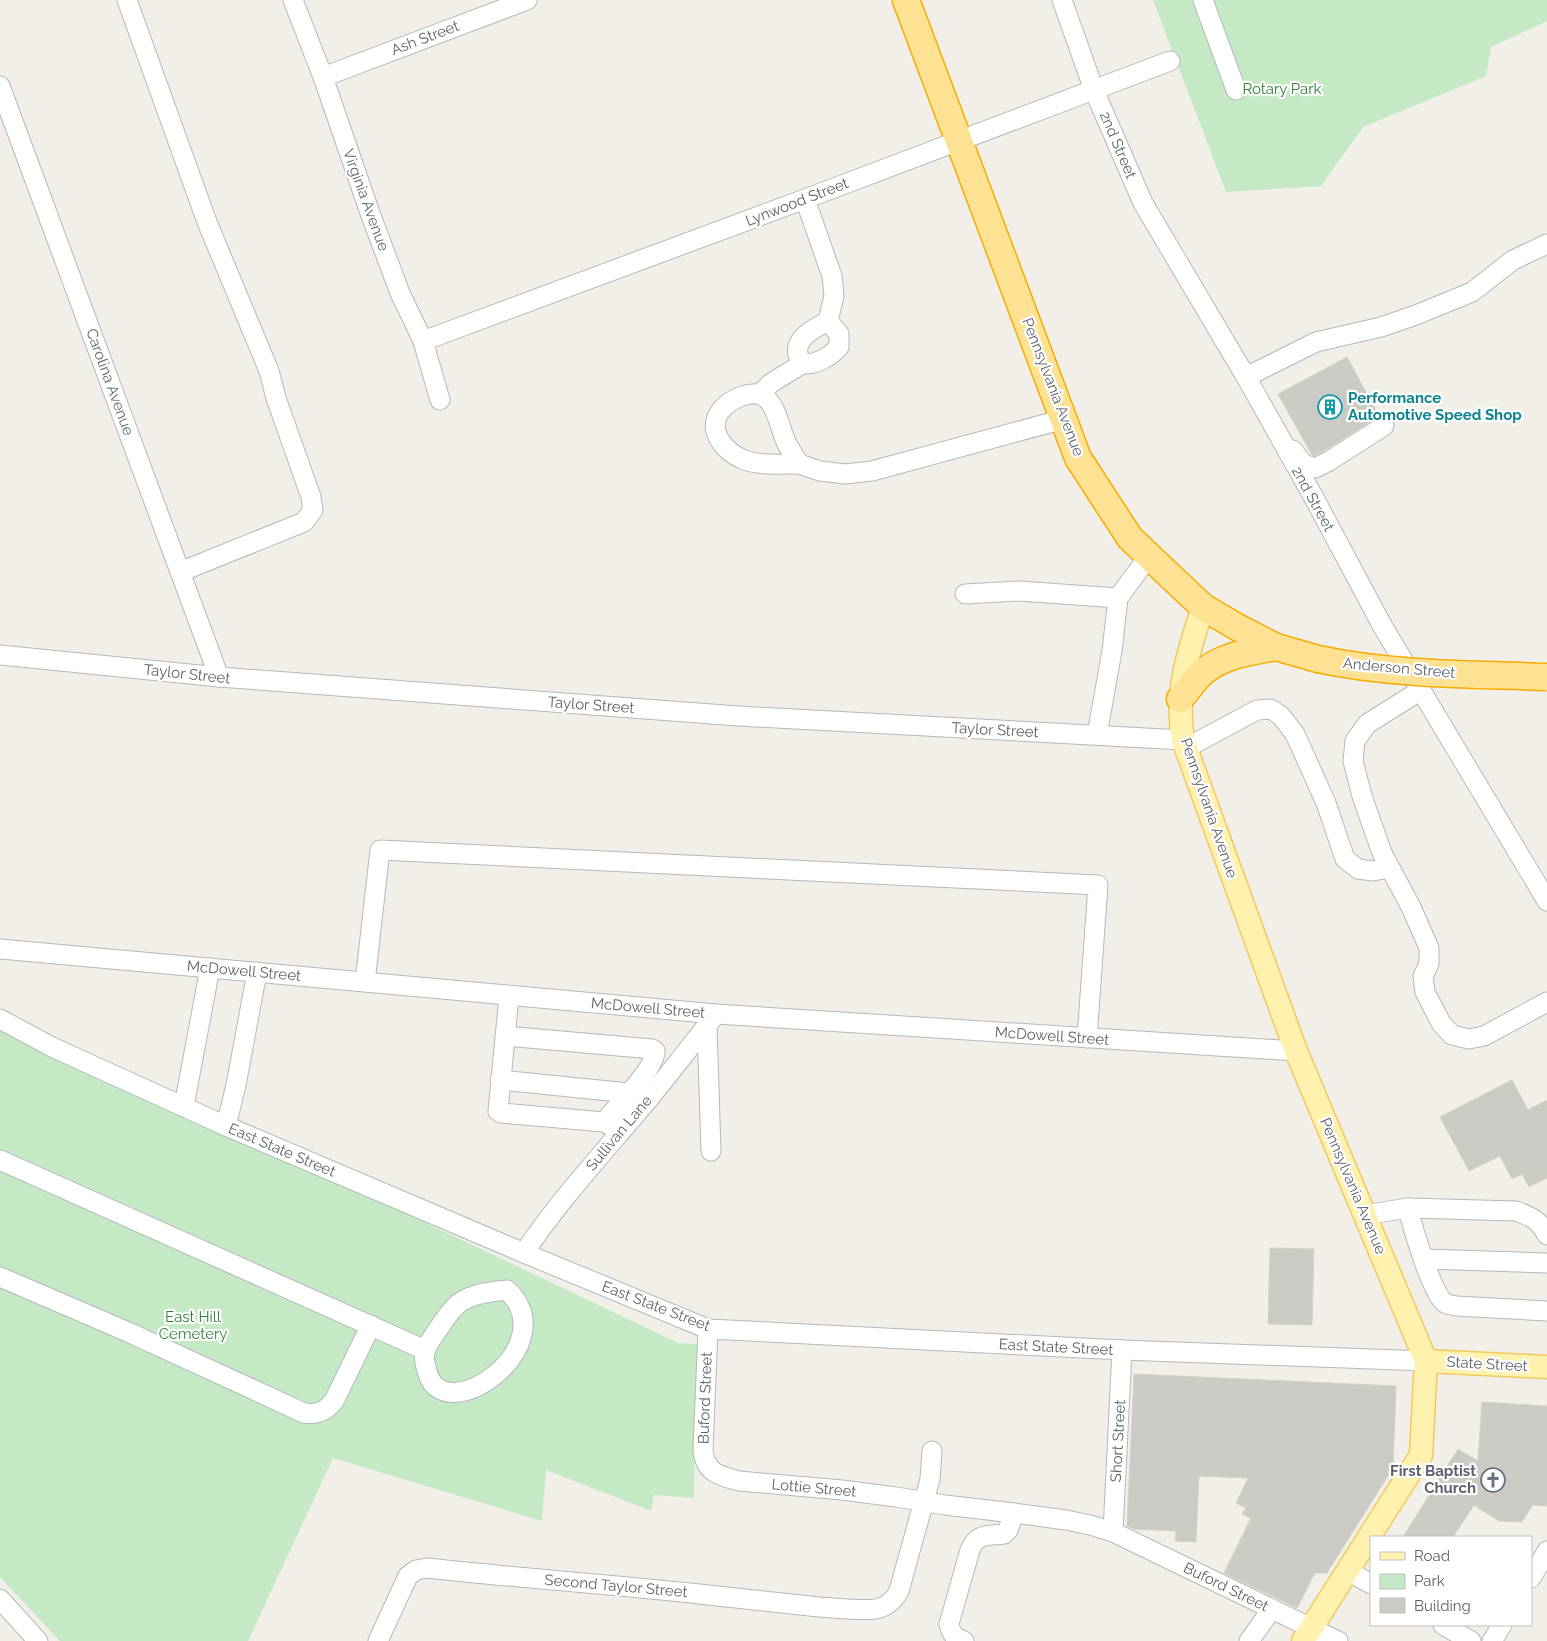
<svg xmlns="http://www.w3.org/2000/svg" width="1547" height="1641" viewBox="0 0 1547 1641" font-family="Raleway,sans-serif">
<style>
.green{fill:#c5e8c5}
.building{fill:#cccac5;stroke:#d6d1c6}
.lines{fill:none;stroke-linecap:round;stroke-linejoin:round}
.minor-casing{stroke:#b5b8bc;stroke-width:21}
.major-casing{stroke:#f2c960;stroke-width:25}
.highway-casing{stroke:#f9ab00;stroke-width:29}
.minor{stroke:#fff;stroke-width:19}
.major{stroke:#fff2af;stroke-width:22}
.highway{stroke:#fde293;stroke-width:26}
.highway-bridge-casing{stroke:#f9ab00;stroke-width:29;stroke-linecap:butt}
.highway-bridge{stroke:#fde293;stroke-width:26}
.labels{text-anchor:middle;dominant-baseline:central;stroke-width:4.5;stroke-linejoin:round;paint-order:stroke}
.street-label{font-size:15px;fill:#5f6368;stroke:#fff}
.park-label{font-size:15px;fill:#348238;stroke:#fff}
.culture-label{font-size:15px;font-weight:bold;fill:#0d838f;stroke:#fff;text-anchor:start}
.worship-label{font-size:15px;font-weight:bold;fill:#5b616d;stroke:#fff;text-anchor:end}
</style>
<rect width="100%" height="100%" fill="#f1efe8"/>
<g class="green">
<polygon points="1153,0 1547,0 1547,21 1491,47 1486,76 1363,127 1321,186 1226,192"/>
<polygon points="0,1020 678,1343 697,1344 694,1498 654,1495 651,1511 546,1470 542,1521 333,1458 248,1641 60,1641 0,1577"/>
</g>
<g class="building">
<polygon points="1347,357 1379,416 1330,447 1314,456 1312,455 1278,394"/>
<polygon points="1512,1080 1528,1110 1547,1100 1547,1178 1529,1187 1522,1174 1512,1179 1500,1156 1469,1171 1440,1117"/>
<polygon points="1270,1248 1314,1249 1312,1325 1268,1324"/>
<polygon points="1134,1374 1396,1386 1393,1468 1327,1573 1315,1573 1297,1608 1224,1573 1251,1518 1242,1514 1246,1508 1236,1503 1248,1478 1199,1476 1196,1542 1175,1541 1176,1531 1134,1529 1127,1526"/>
<polygon points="1482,1402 1547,1406 1547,1506 1533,1505 1522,1522 1499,1521 1474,1505 1453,1537 1403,1537 1458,1449 1478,1461"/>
</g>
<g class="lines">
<g class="minor-casing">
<g id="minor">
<polyline points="127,0 207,222 269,371 276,398 311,497 313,510 304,522 180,572"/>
<polyline points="293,0 323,77 370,213 400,293 423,341 440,400"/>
<polyline points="1062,0 1094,90 1143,203 1246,377 1313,496 1383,627 1547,901"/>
<polyline points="1203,0 1236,90"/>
<polyline points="323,77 527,0"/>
<polyline points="0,86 219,677"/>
<path d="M805,199L832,276L834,296L828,321C811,330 788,341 802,364C816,365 830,357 839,347V334L828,321"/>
<polyline points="423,341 805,199 1170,61"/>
<polyline points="1246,377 1316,342 1381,327 1416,315 1472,292 1513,260 1547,244"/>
<polyline points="760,394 771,383 802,364"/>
<polyline points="1293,450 1303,464 1315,468 1329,461 1384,426"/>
<path d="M799,464C782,464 758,466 742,459C727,452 710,436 717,417C723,401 754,386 767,399C777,408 781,432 787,444C791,451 795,457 799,464L820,471L845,474L872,471L1064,419"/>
<polyline points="965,594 1019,591 1118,598"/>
<polyline points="0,655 219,677 738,716 1183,740"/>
<polyline points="1421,690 1367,724 1355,741 1353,761 1362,796 1382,853 1411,907 1429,948 1429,964 1423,976 1425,992 1441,1023 1452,1035 1469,1039 1484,1036 1547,1002"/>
<polyline points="1097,735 1112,651 1118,598 1149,556"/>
<polyline points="1186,748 1257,710 1271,709 1281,716 1295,734 1326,803 1345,859 1358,869 1373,871 1390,868"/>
<polyline points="0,949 716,1014 1296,1051"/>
<polyline points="365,982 380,850 1098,885 1087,1038"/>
<polyline points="509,996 498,1111 501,1113 604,1122 620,1131"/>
<polyline points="0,1019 52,1047 226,1126 524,1253 708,1329 1122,1350 1426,1361"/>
<polyline points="707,1026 711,1151"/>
<path d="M505,1036L652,1049L655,1051C657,1066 615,1109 604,1122"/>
<polyline points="500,1080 629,1093"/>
<polyline points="184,1106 210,968"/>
<polyline points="226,1126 236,1085 257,972"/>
<polyline points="0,1160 425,1350"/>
<path d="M1408,1208C1412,1225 1432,1295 1445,1303C1447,1305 1453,1305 1456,1306L1547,1311"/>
<path d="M1365,1215L1408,1208L1516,1211C1532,1217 1539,1220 1547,1235"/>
<path d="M524,1253C560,1199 605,1151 647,1101C670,1073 693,1043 716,1014"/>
<polyline points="1424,1259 1547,1263"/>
<path d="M0,1277L128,1332L304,1413C317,1415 326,1411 334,1401L371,1325"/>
<path d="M507,1290C566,1346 445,1430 428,1374C426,1367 423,1359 425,1352C426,1345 448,1314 454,1308C457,1304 462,1301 466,1299C478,1293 494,1291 507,1290Z"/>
<path d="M708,1329L703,1450C705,1473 720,1476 739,1481L842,1490L896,1497L945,1505L1014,1513L1066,1520L1090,1525L1113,1532L1338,1641"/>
<polyline points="1113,1532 1122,1350"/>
<polyline points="1348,1571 1371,1584"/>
<polyline points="1531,1578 1547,1551"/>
<polyline points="0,1599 38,1641"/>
<polyline points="1443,1625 1471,1641"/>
<path d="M378,1641L408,1576L416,1570L427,1568C517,1578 608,1584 699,1594C739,1598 779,1603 819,1607C838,1608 858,1611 876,1609C887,1607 894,1600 899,1591L930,1479L932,1451"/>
<path d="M964,1641C955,1638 951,1634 949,1624L970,1550C977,1533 988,1536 1004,1534L1008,1530L1014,1513"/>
<polyline points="1249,1641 1272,1609"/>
<polyline points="1492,1641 1502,1625"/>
</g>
</g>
<g class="major-casing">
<g id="major">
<path d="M1203,607C1188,653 1175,691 1183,740L1296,1051L1426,1361L1421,1455L1303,1641"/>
<polyline points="1426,1361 1547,1367"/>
</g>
</g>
<g class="highway-casing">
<g id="highway">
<polyline points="906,0 1078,458 1130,538 1203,607 1237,627 1276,647 1318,659"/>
<path d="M1180,699C1187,691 1193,682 1200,675C1220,655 1250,652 1276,647"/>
</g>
</g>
<use href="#minor" class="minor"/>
<use href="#major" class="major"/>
<use href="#highway" class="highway"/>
<g class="highway-bridge-casing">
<path id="highway-bridge" d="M1318,659C1393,675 1470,674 1547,677"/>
</g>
<use href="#highway-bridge" class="highway-bridge"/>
</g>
<defs>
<g id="building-ring" transform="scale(1.25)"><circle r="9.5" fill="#fff" stroke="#0f9aa8" stroke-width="1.5"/><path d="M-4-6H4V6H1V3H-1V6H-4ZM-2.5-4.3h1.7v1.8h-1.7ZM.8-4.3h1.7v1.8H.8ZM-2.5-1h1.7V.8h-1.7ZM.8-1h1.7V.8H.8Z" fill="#0f9aa8"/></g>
<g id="church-ring" transform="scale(1.25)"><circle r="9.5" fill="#fff" stroke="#6b7280" stroke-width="1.5"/><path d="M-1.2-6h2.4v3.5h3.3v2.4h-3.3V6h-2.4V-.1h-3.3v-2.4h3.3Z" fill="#6b7280"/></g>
</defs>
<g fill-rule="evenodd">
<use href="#building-ring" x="1330" y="407"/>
<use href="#church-ring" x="1493" y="1480"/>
</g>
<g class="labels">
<g class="street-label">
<text transform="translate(425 38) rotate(-21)">Ash Street</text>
<text transform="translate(1118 145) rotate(67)">2nd Street</text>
<text transform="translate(366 200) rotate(70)">Virginia Avenue</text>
<text transform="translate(797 202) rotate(-21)">Lynwood Street</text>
<text transform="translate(110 382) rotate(70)">Carolina Avenue</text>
<text transform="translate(1053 387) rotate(69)">Pennsylvania Avenue</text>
<text transform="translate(1313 499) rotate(61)">2nd Street</text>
<text transform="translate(1399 668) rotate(5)">Anderson Street</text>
<text transform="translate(187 674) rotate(6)">Taylor Street</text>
<text transform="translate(591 705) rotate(4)">Taylor Street</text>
<text transform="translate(995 730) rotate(3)">Taylor Street</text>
<text transform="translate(1209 808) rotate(71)">Pennsylvania Avenue</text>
<text transform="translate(244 971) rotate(5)">McDowell Street</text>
<text transform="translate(648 1008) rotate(5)">McDowell Street</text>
<text transform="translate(1052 1036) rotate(4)">McDowell Street</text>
<text transform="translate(619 1133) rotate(-50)">Sullivan Lane</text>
<text transform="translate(282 1150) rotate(23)">East State Street</text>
<text transform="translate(1353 1186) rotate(67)">Pennsylvania Avenue</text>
<text transform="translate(656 1306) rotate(21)">East State Street</text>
<text transform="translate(1056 1347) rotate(3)">East State Street</text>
<text transform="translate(1487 1364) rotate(3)">State Street</text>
<text transform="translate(705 1398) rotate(-88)">Buford Street</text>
<text transform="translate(1118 1441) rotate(-87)">Short Street</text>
<text transform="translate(814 1488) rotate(5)">Lottie Street</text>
<text transform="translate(616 1586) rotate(5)">Second Taylor Street</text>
<text transform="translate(1226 1587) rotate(26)">Buford Street</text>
</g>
<g class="park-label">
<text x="1282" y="89">Rotary Park</text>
<text x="193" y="1317">East Hill<tspan x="193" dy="17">Cemetery</tspan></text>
</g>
<g class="culture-label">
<text x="1348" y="398">Performance<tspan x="1348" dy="17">Automotive Speed Shop</tspan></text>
</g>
<g class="worship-label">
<text x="1476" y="1471">First Baptist<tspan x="1476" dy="17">Church</tspan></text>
</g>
</g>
<rect x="1370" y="1536" width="162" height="90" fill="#ffffff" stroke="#bfc1c3"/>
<rect x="1380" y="1552" width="25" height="8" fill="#fff2af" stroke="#bfc1c3"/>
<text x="1414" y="1561" font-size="15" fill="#5f6368">Road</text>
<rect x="1380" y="1574" width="25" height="15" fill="#c5e8c5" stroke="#bfc1c3"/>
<text x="1414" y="1586" font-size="15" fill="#5f6368">Park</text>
<rect x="1380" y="1598" width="25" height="15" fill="#cccac5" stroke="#bfc1c3"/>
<text x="1414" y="1611" font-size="15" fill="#5f6368">Building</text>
</svg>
